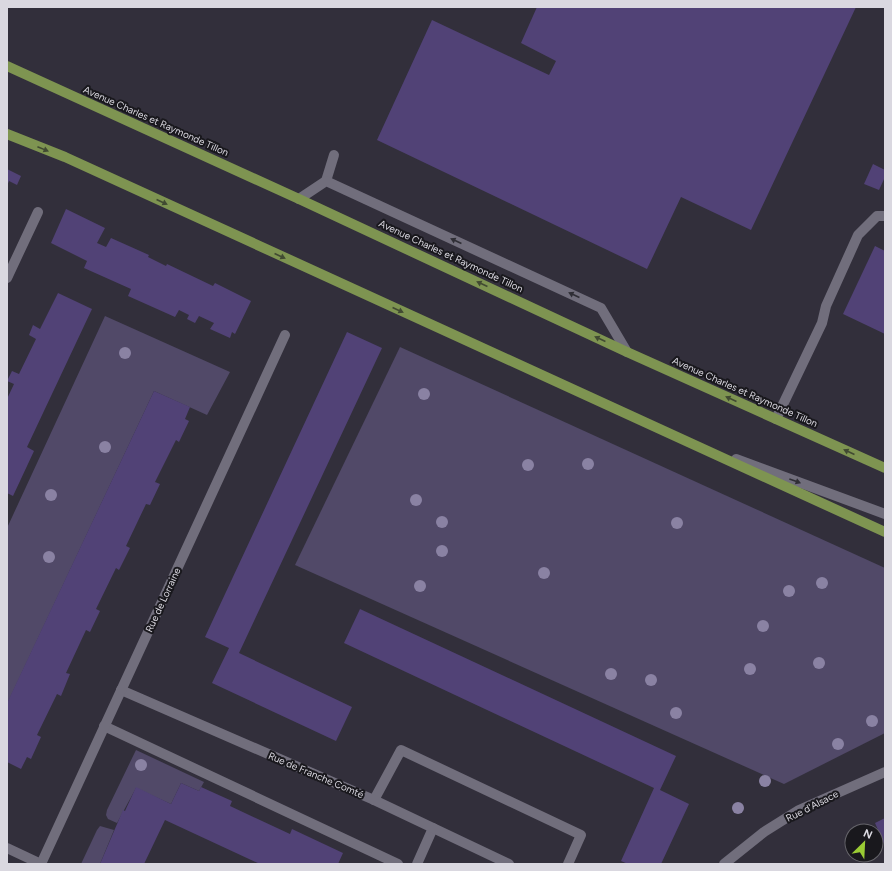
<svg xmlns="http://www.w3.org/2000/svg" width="892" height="871" viewBox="0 0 892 871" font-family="Figtree,sans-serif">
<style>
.green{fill:#514968}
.building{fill:#514276}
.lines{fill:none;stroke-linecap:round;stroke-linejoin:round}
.lane{stroke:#716e7c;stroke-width:10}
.street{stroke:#716e7c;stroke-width:10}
.secondary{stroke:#716e7c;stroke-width:10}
.primary{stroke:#7e9451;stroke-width:10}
.tree{fill:#8a82a3}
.oneway{fill:#414a32}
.oneway2{fill:#2f2e35}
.labels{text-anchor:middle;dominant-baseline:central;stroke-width:4;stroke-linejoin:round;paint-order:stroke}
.street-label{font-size:10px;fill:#dad8e0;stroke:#19181d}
</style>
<rect width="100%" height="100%" fill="#322f3b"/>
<g class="green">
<polygon points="105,316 230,372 207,415 154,391 7,704 7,528"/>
<polygon points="400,347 885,568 885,733 784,784 295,565"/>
<polygon points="136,750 204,782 199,791 181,783 171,804 136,788 117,823 108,819 106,815 107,810"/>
<polygon points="100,826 114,830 100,864 81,864 97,830"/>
</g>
<g class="building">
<polygon points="537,7 856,7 751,230 681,197 647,269 377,140 432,20 549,75 556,61 521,43"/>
<polygon points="873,164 885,170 885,177 879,190 864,184"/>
<polygon points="7,169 21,176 17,185 9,181 7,186"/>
<polygon points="66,209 105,228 97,243 106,247 111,238 149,255 148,257 166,266 167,264 213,286 215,283 251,301 235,334 232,332 230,338 210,329 214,323 199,316 195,323 187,319 189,315 179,310 175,317 128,296 131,289 84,268 87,261 51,243"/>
<polygon points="875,246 885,251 885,334 843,314"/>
<polygon points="58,293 92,309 27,447 34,451 13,496 7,493 7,399 14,384 7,381 12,371 19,374 36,339 29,335 33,325 40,329"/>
<polygon points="347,332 382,348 239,653 352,707 336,741 212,683 229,648 205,637"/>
<polygon points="154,391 190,407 185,419 189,421 179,442 176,440 155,482 160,484 150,505 146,504 126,546 130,548 119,570 116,568 96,609 100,611 90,632 86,630 66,673 70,674 61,696 57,694 37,735 41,737 31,759 27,757 21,769 7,762 7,703"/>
<polygon points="360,609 676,756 660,790 689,804 661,864 628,864 621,861 654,788 344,643"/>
<polygon points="181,783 199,791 201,787 232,801 230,806 290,834 292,829 343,853 338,864 260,864 165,820 144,864 100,864 123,810 125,811 136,787 171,804"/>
<polygon points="885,818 885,846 875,823"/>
</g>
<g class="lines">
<g class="lane">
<polyline points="326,181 334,155"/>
<polyline points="299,199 326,181 601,308 627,352"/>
<polyline points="776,419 822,323 826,306 858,235 877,216 885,216"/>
<polyline points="104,726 398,864"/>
<polyline points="374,800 401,750 581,835 568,864"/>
<polyline points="417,864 433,828"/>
</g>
<g class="street">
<polyline points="7,278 38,212"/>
<polyline points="121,690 374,800 509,864"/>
<polyline points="7,848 41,864"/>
<polyline points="41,864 285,335"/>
</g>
<g class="secondary">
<polyline points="736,459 885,514"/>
<polyline points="724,864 764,832 799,810 885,772"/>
</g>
<g class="primary">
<polyline points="7,66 299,199 627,352 885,468"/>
<polyline points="7,134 65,157 885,532"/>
</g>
</g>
<g class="tree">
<circle cx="125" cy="353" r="6"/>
<circle cx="424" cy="394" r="6"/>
<circle cx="105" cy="447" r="6"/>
<circle cx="588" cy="464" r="6"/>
<circle cx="528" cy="465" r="6"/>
<circle cx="51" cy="495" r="6"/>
<circle cx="416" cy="500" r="6"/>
<circle cx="442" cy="522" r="6"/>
<circle cx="677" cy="523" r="6"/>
<circle cx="442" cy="551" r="6"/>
<circle cx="49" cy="557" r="6"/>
<circle cx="544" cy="573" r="6"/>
<circle cx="822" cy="583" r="6"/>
<circle cx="420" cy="586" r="6"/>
<circle cx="789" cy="591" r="6"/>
<circle cx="763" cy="626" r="6"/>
<circle cx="819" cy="663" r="6"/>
<circle cx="750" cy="669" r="6"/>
<circle cx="611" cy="674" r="6"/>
<circle cx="651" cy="680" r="6"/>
<circle cx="676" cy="713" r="6"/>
<circle cx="872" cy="721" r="6"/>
<circle cx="838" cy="744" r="6"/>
<circle cx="141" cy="765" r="6"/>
<circle cx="765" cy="781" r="6"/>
<circle cx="738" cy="808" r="6"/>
</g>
<defs><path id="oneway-solid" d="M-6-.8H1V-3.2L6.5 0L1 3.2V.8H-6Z"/></defs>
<g class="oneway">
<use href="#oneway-solid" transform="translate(43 149) rotate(22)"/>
<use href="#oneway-solid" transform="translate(162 202) rotate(25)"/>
<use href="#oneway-solid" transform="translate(280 256) rotate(25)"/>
<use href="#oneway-solid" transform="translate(482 284) rotate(-155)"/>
<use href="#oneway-solid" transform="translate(398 310) rotate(25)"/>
<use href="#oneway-solid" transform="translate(600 339) rotate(-155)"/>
<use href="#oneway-solid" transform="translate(731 399) rotate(-156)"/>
<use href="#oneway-solid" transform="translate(849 452) rotate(-156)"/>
</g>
<g class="oneway2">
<use href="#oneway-solid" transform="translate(456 241) rotate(-155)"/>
<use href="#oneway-solid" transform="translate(574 295) rotate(-155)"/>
<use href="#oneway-solid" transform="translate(795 481) rotate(20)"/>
</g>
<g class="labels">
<g class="street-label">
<text transform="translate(156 121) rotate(24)">Avenue Charles et Raymonde Tillon</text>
<text transform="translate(451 256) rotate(25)">Avenue Charles et Raymonde Tillon</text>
<text transform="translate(745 392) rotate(24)">Avenue Charles et Raymonde Tillon</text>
<text transform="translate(163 600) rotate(-65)">Rue de Lorraine</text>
<text transform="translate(316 775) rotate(23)">Rue de Franche Comté</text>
<text transform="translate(812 806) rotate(-27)">Rue d'Alsace</text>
</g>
</g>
<rect width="892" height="871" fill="none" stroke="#dad8e0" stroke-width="16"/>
<g transform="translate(864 843) rotate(24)"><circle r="19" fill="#19181d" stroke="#66656b"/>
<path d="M0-3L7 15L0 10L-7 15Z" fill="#9acb34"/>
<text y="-6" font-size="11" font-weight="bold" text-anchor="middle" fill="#dad8e0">N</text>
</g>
</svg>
